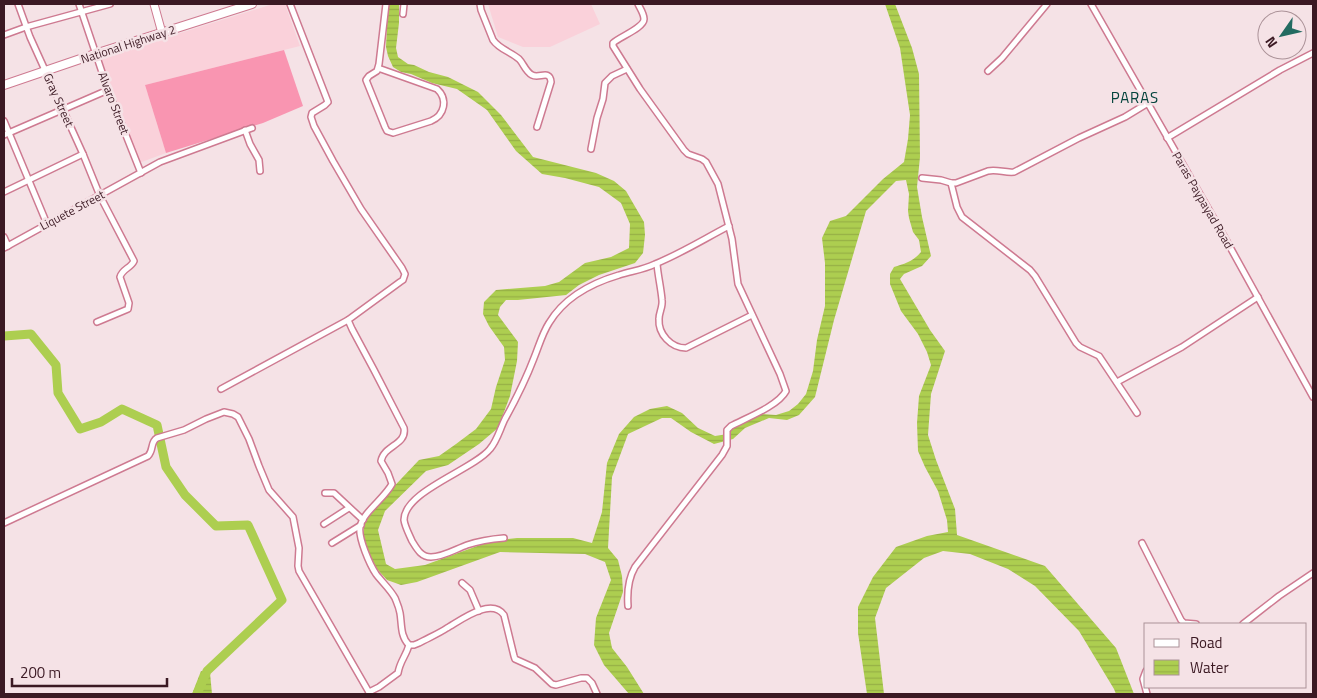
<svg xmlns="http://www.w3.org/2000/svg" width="1317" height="698" viewBox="0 0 1317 698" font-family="'Titillium Web',sans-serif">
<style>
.built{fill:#fad1da}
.pitch{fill:#f995b1}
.water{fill:url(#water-rules)}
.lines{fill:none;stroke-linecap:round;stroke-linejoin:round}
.river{stroke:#adce50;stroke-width:9}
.minor-casing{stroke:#ce7a91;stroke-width:8}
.secondary-casing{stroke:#ce7a91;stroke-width:9}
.primary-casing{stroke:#ce7a91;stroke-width:10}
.minor{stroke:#fff;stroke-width:5}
.secondary{stroke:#fff;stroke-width:7}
.primary{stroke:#fff;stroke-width:8}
.labels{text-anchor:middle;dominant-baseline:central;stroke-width:5;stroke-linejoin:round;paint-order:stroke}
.street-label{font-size:12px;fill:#3b1923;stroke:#f5e2e6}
.quarter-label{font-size:15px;letter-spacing:1px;fill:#03433c;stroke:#f5e2e6}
</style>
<defs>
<pattern id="water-rules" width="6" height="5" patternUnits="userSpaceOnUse" patternTransform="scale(1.25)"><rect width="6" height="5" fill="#adce50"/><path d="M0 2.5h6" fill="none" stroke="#96b046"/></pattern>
</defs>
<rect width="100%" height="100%" fill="#f5e2e6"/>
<g class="built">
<polygon points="273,4 285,4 300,46 145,85 166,153 139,163 101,58"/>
<polygon points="488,4 591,4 600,24 550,47 523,47 498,37"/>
</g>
<polygon class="pitch" points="284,50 303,106 263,123 166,153 145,85"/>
<g class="water">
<path d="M388,4H399V23L396,48L398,57L408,64L414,65L429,72L448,77L478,92L501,115L533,157L596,173L614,181L626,191L644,222L645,235L643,253L635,263L599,275L579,285L566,295L518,300H506L500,307L498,315L518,342L517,361L510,396L498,428L479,444L448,465L426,471L385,511L378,530L386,564L395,569L425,565L491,541L517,538H573L592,543L602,512L607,463L619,434L634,417L650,409L667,406L682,413L698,428L715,436L728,434L735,426L762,414L776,415L789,411L798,404L806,394L813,371L817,340L825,306V263L822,238L830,221L846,216L883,179L904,162L908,139L910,115L900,48L885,4H895L912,48L919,74L920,157L917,187L922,217L931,256L922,266L904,274L900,279L930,330L945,351L931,394L928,435L936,460L955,509L957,535L1045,566L1116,648L1134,694H1116L1114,689L1079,631L1035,586L1008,569L970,554L943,551L924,558L886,588L875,618L884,694H867L858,633V607L873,577L896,547L927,536L948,532L947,520L938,491L925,467L918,451L917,423L919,396L931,365L927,352L918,334L901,311L890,284V274L894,267C904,264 914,261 921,252L919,240L913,232L909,218L908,211L909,194L906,180L896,181L866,211L834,320L815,397L799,415L787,420L769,418L745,428L733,439L714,444L691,432L671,418H662L628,434L612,477L608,548L618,560L622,576L623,592L609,633L612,648L627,667L644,694H629L604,665L594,645L596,618L611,580L605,562L585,554L500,552L417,582L401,585L387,580L377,569L369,554L363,534L365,521L384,497L419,460L439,456L456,444L476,429L491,409L496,387L505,360L504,347L489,326L483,314L484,302L496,290L545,286L559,282L585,263L611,257L629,248L630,224L621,203L599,187L565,178L542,174L516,151L487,110L457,89L432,83L411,74L401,72L393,67L388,56L386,47Z"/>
<polygon points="201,671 210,673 212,694 192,694"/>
</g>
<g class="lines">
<polyline class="river" points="4,336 31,334 56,365 58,393 80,429 101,422 122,409 157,425 166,467 185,495 216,526 248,525 282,600 207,671 197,694"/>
<g class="minor-casing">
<g id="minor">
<path d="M18,4L30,37L83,154L100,196L134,261C131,268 122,269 120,277L129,303L128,309L97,322"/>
<polyline points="79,4 108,90 141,173"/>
<path d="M290,4L328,102L325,105L312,113L311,117L314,126L333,161L361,209L402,268L405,274L403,280L400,282L348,320L352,329L374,370L404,428C407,445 384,445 381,461L388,473L392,484C384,499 363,512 360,527C358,538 370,565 376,574C382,582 390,589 395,598C397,603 399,607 400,613C402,624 400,636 409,645H414L419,643C428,638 438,634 447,628C461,620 491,597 504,615L514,656L515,659L535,668L552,684L556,685L581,678H587L592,683L597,694"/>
<path d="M480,4L481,10L493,40C499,49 511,52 519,59C524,64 525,71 532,75C539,79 550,69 551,82L537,127"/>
<polyline points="1091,4 1225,238 1313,397"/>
<polyline points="403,14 404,4"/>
<polyline points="4,35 26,27 110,4"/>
<path d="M378,68L437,89C448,99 445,115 431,121L393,133L387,131L385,127L366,80L369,76L377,71L379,64L386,4"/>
<polyline points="988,71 1002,58 1047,4"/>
<polyline points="4,121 47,224"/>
<polyline points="245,130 250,144 259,160 260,171"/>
<polyline points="4,135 108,90"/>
<polyline points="1167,138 1280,70 1313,53"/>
<polyline points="591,149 597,118 603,99 605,83 612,76 627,69"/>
<path d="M922,178L941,180L951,183H956L988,171C997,169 1005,173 1014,172L1079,138L1125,117L1148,103"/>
<polyline points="951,183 957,207 962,217 1030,270 1035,276 1076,343 1080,347 1099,356 1137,413"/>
<polyline points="4,192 83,154"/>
<polyline points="4,237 8,246"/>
<polyline points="4,248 160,162 252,128"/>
<path d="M657,264C658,276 661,288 662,300C663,307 659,312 659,319C658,334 671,348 686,348L752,315"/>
<polyline points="1117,382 1182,347 1258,297"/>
<polyline points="221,389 348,320"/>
<polyline points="325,493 334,493 363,520"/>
<path d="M4,523L148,456C154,450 150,442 157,438L184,430L206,419L224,412L233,414L238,417L249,439L259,466L269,490L293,517L299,548L298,566L299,571L370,694"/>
<polyline points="324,524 349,508"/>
<path d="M504,538C492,539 479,541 467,545C456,549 443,557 431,557C421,557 417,549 412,541C409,534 405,527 404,520C404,491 473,470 490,449C497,441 500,429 505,419C516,399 526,379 534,358C539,346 542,334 549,323C564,298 592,283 619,275C631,271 643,270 655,264C680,254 704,239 729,226"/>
<polyline points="332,543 361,525"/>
<polyline points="1142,543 1181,620 1184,623 1196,624"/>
<polyline points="462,583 470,590 479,611"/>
<path d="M628,606C627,592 628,579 635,567L722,455L727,446V430L731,426C746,418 778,406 786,391L780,374L738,284L732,239L718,184L706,162L702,159L688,154L684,150L640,89L613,46V43C619,37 644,28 644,19C644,14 640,8 638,4"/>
<polyline points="1243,624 1279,596 1313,573"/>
<polyline points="1146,671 1143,679 1147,694"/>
<path d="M369,692L379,687L398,673C400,661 406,656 409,645"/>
</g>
</g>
<g class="secondary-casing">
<polyline id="secondary" points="154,4 162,33"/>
</g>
<g class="primary-casing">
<polyline id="primary" points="4,85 95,54 252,4"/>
</g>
<use href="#minor" class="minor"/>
<use href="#secondary" class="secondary"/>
<use href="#primary" class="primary"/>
</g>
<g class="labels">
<g class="street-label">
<text transform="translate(128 44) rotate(-18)">National Highway 2</text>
<text transform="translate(59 100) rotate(66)">Gray Street</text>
<text transform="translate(114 103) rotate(69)">Alvaro Street</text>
<text transform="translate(1203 200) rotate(60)">Paras Paypayad Road</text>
<text transform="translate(72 210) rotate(-28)">Liquete Street</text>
</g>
<g class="quarter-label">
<text x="1135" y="97">PARAS</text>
</g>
</g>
<rect width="1317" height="698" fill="none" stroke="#3b1923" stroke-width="10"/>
<rect x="1144" y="623" width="162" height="65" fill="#f5e2e6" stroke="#ab9298"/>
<rect x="1154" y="639" width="25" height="8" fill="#ffffff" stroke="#ab9298"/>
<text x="1190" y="648" font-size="15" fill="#3b1923">Road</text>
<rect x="1154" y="660" width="25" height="15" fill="url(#water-rules)" stroke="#ab9298"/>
<text x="1190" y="673" font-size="15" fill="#3b1923">Water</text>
<g transform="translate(1282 35) rotate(236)"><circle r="24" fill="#f5e2e6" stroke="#ab9298"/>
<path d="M0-4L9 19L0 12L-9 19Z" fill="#236b61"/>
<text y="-8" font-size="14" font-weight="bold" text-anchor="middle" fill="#3b1923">N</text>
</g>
<path d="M12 678v8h155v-8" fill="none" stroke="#3b1923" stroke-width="2.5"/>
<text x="20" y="678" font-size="15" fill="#3b1923" stroke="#f5e2e6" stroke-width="4" paint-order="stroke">200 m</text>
</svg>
